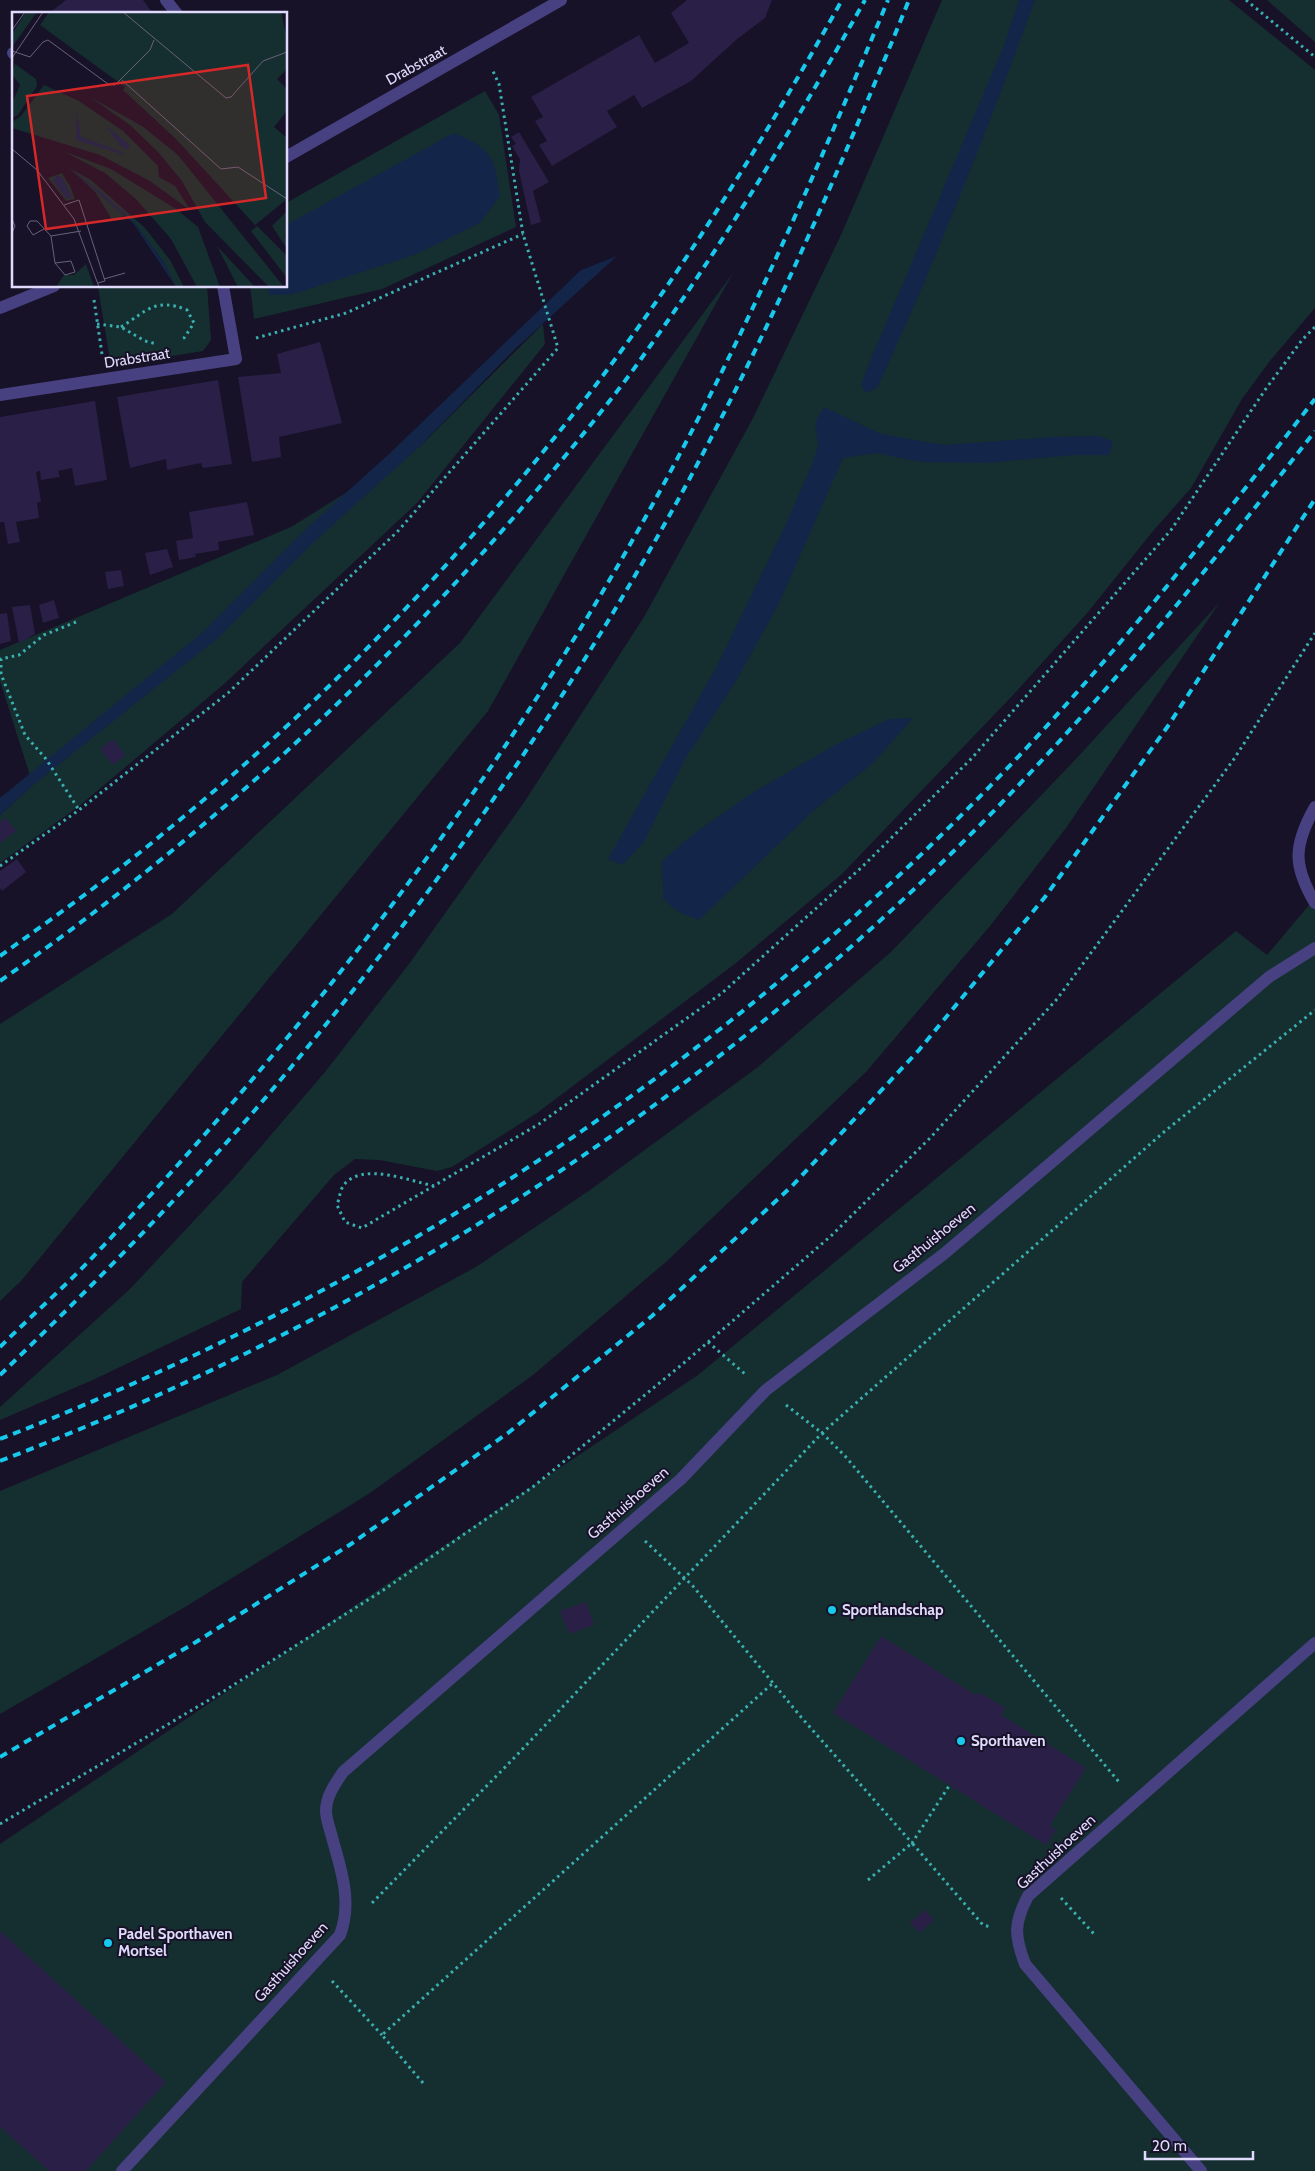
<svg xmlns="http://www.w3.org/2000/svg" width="1315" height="2171" viewBox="0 0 1315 2171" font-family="Cabin,sans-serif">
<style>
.green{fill:#152f30}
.water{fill:#132549}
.building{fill:#2a1f46}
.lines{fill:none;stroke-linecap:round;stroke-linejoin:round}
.path{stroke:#3ab0b0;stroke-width:3;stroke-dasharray:2.5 4;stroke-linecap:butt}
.service{stroke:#474182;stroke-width:12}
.minor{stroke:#474182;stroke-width:12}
.rail{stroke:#17c9ec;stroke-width:4;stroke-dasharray:8 6;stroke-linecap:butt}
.poi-dot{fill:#17c9ec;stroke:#171227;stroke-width:2}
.labels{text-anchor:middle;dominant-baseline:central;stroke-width:4;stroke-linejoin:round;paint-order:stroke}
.street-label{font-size:15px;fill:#e0dafc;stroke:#171227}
.poi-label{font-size:15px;font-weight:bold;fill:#e0dafc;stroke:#171227;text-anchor:start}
.inset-road{fill:none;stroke:#67627c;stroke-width:1}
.view{fill:#d62828;fill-opacity:0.15;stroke:#d62828;stroke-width:2.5}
.inset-edge{fill:none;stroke:#e0dafc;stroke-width:2.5}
</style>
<rect width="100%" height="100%" fill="#171227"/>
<g class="green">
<polygon points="942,0 1229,0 1315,70 1315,308 1269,362 1242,399 1191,488 1153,531 1088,612 1013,695 842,874 736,963 537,1113 452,1167 437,1171 379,1160 355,1159 334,1175 242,1282 241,1309 95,1379 0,1420 0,1407 130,1289 234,1178 325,1072 409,964 525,801 644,617 752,420 841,235"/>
<polygon points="1268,0 1315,0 1315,42 1267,0"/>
<polygon points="485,91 499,115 516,227 382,289 254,319 250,286 286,286 286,203"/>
<polygon points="733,273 488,711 21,1281 0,1301 0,1024 172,914 460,643"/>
<polygon points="207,286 211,340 203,351 111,366 98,287"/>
<polygon points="543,324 545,344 417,503 224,684 78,807 0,863 0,815 33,785 0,681 0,650 291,527 418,448"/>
<polygon points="1220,602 1066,828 990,926 866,1072 667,1261 533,1375 370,1493 185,1607 0,1714 0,1491 277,1375 476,1267 590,1190 758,1067 891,952 1075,760"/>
<polygon points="1315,898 1315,2171 0,2171 0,1844 698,1375 1236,931 1267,955"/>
</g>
<g class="water">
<path d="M1019,0H1035C987,131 936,261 877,388L866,393L861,385L868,366L1003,48Z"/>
<path d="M454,133C492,149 494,155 500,196L480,223L414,255L294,294L269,295L268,286H286V225Z"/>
<polygon points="617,256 515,349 418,448 315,541 219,637 33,785 0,815 0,798 203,632 308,527 389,454 581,270"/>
<polygon points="824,407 881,434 944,445 1054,437 1097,436 1113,441 1109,455 1075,455 986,463 922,462 875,453 843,458 779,603 735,683 685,759 644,842 622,865 608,859 716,668 786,524 812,464 818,446 815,423"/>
<polygon points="913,718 873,763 813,811 699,920 679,912 663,899 662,861 695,833 752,793 835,745 889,719"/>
</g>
<g class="building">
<polygon points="66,0 143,0 153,14 48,14"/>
<polygon points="687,0 772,0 765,18 736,40 691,81 642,108 634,95 607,111 617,127 552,166 539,145 547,141 535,121 543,117 531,97 639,35 655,63 689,43 671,13"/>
<polygon points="519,132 549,182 533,191 541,222 531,225 519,171 520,159 512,146 516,144 511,137"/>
<polygon points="320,342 342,423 279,437 281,457 252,462 238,377 281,373 277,354"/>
<polygon points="218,380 232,464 203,468 201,463 167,470 166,459 130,468 117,397"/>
<polygon points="95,401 107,480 75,486 72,468 58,471 60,477 41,480 40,471 36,472 41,501 37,503 39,518 16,522 20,542 8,544 4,522 0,522 0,417"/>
<polygon points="247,502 254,535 218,542 219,550 195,554 196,557 179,560 176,541 193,538 189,512"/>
<polygon points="167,549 173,567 150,575 145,553"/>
<polygon points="121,570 124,586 108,589 105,572"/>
<polygon points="54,600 59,618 43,623 39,605"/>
<polygon points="30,605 35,634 19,643 12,607"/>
<polygon points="7,613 11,641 0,644 0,614"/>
<polygon points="113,739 125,755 113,765 100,749"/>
<polygon points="6,818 16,831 0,843 0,822"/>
<polygon points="17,859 26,872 2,891 0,888 0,871"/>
<polygon points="586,1602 594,1625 569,1634 560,1611"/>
<polygon points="881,1636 977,1696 979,1692 1005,1708 1001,1715 1086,1768 1050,1825 1056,1830 1046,1845 833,1713"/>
<polygon points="925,1910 934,1920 919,1933 910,1922"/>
<polygon points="0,1931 166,2082 86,2171 49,2171 0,2127"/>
</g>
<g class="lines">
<g class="path">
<polyline points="1246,0 1315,57"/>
<polyline points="94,300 102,354"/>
<polyline points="97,324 121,327 145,341 157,344"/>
<path d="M121,327C147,311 155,297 187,310L194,323L184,338L180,340"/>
<polyline points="256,338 346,313 523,234"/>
<polyline points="76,622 44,635 19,655 1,659 1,674 25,735 46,759 79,810"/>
<polyline points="0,866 79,810 228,693 398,531 558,348 523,234 499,84 492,69"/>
<path d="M434,1186C410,1181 361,1161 343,1186C340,1191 339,1200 337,1205L345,1222L362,1228L539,1124L722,993L862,867L972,758L1171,530L1265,390L1302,340L1315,327"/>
<polyline points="708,1342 745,1374"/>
<polyline points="786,1405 822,1433 845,1456 1119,1782"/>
<polyline points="645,1541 692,1585 801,1717 912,1843 949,1786"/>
<polyline points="0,1824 224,1691 382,1591 534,1486 685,1362 832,1235 930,1138 1057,999 1234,759 1315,633"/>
<polyline points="868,1880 912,1843 983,1925 991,1927"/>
<polyline points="1061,1898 1094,1934"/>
<polyline points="372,1903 515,1757 822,1433 1165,1131 1315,1010"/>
<polyline points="332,1981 382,2035"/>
<polyline points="423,2083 382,2035 773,1683"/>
</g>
<g class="service">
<polyline points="166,0 177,14"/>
<polyline points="13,53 14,53"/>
</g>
<g class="minor">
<polyline points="286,157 561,0"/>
<polyline points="0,308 54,286"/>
<polyline points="0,395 236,359 223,286"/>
<path d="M1315,807C1293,846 1293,866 1315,903"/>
<path d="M122,2171L340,1935C352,1904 342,1872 333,1841C331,1832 326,1820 326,1811C326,1796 335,1784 343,1772L681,1479L766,1390L945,1253L1269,977L1315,948"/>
<path d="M1201,2171L1025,1964C1014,1935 1014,1923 1028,1896L1315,1643"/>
</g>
<g class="rail">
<path d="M0,956C56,916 112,876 165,832C310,714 443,578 559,432C667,298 758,150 842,0"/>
<path d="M0,981C200,841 380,677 537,490C575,444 614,398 648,349C727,238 798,119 865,0"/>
<path d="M0,1347C29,1318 60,1291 88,1262C310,1029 507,772 661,489C747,331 819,166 888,0"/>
<path d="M0,1375C88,1290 175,1203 255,1110C416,922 558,717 678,500C766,339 840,170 909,0"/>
<path d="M0,1439C396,1286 757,1042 1044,729C1140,624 1228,511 1315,399"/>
<path d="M0,1461C364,1322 697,1108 973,832C1097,708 1207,570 1315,431"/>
<polyline points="0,1757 196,1642 351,1544 508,1433 652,1316 792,1186 919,1050 1045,897 1168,726 1315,499"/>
</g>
</g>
<g class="poi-dot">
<circle cx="832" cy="1610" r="5"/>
<circle cx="961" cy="1741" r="5"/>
<circle cx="108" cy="1943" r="5"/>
</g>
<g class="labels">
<g class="street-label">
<text transform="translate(416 65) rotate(-29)">Drabstraat</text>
<text transform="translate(137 358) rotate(-9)">Drabstraat</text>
<text transform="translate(934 1238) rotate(-39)">Gasthuishoeven</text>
<text transform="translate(628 1503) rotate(-41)">Gasthuishoeven</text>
<text transform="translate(1056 1852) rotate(-43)">Gasthuishoeven</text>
<text transform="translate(291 1962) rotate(-48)">Gasthuishoeven</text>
</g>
<g class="poi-label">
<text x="842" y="1610">Sportlandschap</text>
<text x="971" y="1741">Sporthaven</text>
<text x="118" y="1934">Padel Sporthaven<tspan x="118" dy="17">Mortsel</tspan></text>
</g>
</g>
<g transform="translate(12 12)">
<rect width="275" height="275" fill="#171227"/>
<path d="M14,0H25L0,35V22ZM37,0H269L275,27V57L265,67L275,77V99L262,115L275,126V187L243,213L164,127L111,78L113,75L28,13ZM3,52L24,67L25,74L6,103L0,106V91L8,73L0,62ZM32,73L67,89L111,119L146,154L147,165L163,174L179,199L138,169L88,143L0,116V110L9,104ZM78,85L130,114L166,143L272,275H257L193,210L170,169L146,140L118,113ZM51,139L99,157L164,197L186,215L208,275H185L159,227L124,187L93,161ZM59,157L79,168L133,216L158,248L172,275H164L152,251L122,210L113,203L101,209L83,180ZM50,161L58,174L63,187L54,189L36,166ZM275,199V237L260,214ZM245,214L275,244V266L239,219ZM205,234L243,275H226ZM74,252L82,275H44L52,263H62Z" fill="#152f30"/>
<path d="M64,98L69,125L110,140L113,143L64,128ZM94,114L118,133L116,137L109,135ZM51,151L96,186L122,210L152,251L164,275L121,211ZM44,164L50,165L60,185L55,187L41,169Z" fill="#132549"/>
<path class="inset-road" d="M111,0L214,86L219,85L251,49L275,40M0,18L13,0M0,39L18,45L31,30L36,28L96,72L103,73L138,38L142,28M0,46L31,0M110,68L209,157L226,155L275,187M0,137L25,158L62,207L87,275M52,193L67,188L93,269L86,271M0,207L3,214L0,221M32,217L21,223L15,214L18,209H25L39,224L69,219M39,224L43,251L53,263L63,260L59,249L43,251M92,267L113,261"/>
<path class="view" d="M236,53L254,186L34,217L15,84Z"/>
<rect width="275" height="275" class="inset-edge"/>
</g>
<path d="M1145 2151v8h108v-8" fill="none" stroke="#e0dafc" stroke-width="2.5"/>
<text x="1152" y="2151" font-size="15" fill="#e0dafc" stroke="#171227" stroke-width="4" paint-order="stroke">20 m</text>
</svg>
